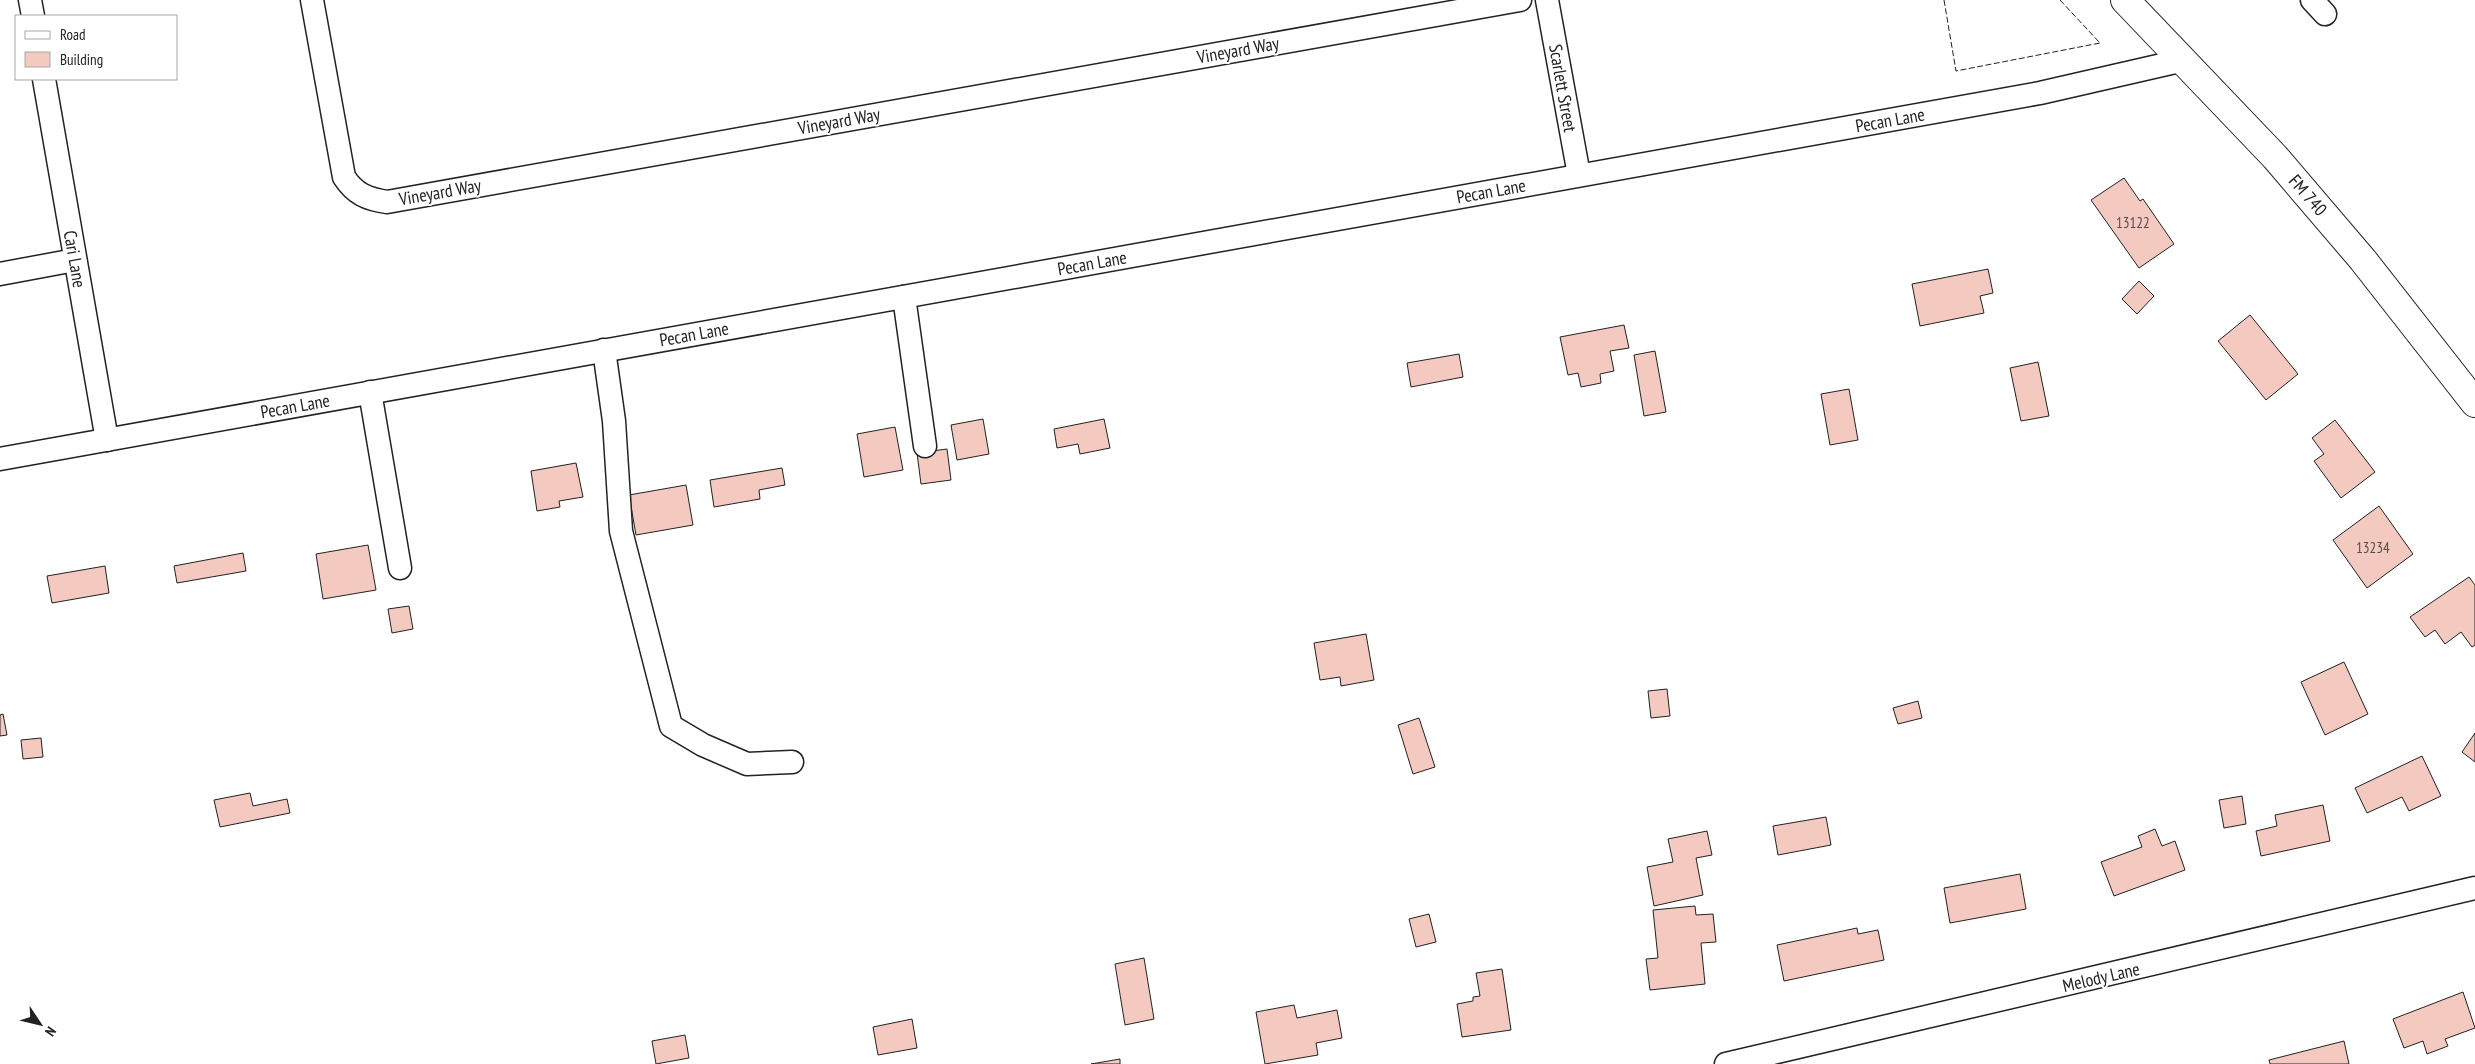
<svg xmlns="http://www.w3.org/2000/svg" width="2475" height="1064" viewBox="0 0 2475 1064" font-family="'PT Sans Narrow',sans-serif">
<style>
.building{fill:#f3c9c0;stroke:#222}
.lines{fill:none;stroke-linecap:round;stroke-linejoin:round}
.minor-casing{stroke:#222;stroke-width:25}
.major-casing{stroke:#222;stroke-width:30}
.minor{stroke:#fff;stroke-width:22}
.major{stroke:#fff;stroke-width:28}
.fence{stroke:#222;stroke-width:1;stroke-dasharray:6 2.5;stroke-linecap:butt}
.labels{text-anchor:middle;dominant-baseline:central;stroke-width:4;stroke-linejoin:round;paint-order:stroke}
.number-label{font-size:15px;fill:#564c4a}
.street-label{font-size:18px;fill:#222;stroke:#fff}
</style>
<rect width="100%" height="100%" fill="#fff"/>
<g class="building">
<polygon points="2124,178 2140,201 2143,199 2174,244 2139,268 2091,200"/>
<polygon points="1988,269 1993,293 1980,296 1984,313 1920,326 1912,284"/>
<polygon points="2139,281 2154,296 2137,314 2122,299"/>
<polygon points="2250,315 2298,374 2266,400 2218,341"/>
<polygon points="1624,325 1629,348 1610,351 1614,371 1600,374 1601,383 1581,387 1578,373 1568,375 1560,337"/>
<polygon points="1655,351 1666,412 1644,416 1634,355"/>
<polygon points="1459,354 1463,377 1411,387 1407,363"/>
<polygon points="2038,362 2049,416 2021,421 2010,368"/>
<polygon points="1849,389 1858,440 1830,445 1821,394"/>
<polygon points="983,419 989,454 957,460 951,425"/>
<polygon points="1104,419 1110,448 1080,454 1078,444 1057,448 1054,429"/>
<polygon points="2335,420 2375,472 2341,498 2314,461 2324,454 2312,438"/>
<polygon points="895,427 903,470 864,477 857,434"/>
<polygon points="947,449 951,480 921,484 917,453"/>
<polygon points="576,463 583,497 559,501 560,507 537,511 531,471"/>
<polygon points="782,468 785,485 759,490 760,499 714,507 710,480"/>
<polygon points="686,485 693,525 636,535 629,495"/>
<polygon points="2379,506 2413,554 2367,588 2333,540"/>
<polygon points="368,545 376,590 323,599 316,554"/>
<polygon points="243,553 246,571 177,583 174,566"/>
<polygon points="105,566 109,593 52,603 47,576"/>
<polygon points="2469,577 2475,585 2475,645 2472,647 2461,632 2445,644 2435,630 2425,637 2410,617"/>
<polygon points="409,606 413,629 392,633 388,609"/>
<polygon points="1366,634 1374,680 1341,686 1340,677 1320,680 1314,643"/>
<polygon points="2344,662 2368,714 2325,735 2301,682"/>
<polygon points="1667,689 1670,716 1651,718 1648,691"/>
<polygon points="1918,701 1922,718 1898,724 1893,708"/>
<polygon points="3,714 7,735 0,736 0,715"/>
<polygon points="1419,718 1435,767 1413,774 1398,725"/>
<polygon points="2475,733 2475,762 2462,752"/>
<polygon points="41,738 43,757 23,759 21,740"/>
<polygon points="2422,756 2441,796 2409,811 2402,797 2367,813 2355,788"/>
<polygon points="250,793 253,806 287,799 290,813 220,827 214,800"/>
<polygon points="2242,796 2246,824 2224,828 2219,800"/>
<polygon points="2323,805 2330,841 2261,856 2256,831 2277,826 2275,815"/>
<polygon points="1826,817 1831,845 1778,855 1773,826"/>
<polygon points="2155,829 2162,846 2175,841 2185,870 2114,896 2101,862 2142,847 2138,836"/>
<polygon points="1707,831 1712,855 1696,858 1703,895 1654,906 1647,867 1673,862 1668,839"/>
<polygon points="2020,874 2026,909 1950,923 1944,888"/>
<polygon points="1695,906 1696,915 1713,914 1716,942 1701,943 1705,984 1650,990 1646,959 1658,958 1653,910"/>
<polygon points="1429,914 1436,942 1416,947 1409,919"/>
<polygon points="1857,928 1858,934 1878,930 1884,960 1784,981 1777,945"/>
<polygon points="1144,958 1154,1019 1125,1025 1115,964"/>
<polygon points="1502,969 1511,1030 1462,1037 1457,1004 1473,1001 1473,997 1480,996 1476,973"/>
<polygon points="2463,992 2475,1028 2445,1039 2448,1046 2427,1054 2423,1041 2404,1048 2393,1019"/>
<polygon points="1294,1005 1297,1018 1337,1010 1342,1038 1316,1043 1318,1055 1265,1064 1256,1012"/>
<polygon points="912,1019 917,1048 878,1055 873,1027"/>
<polygon points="685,1035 689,1058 656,1064 652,1041"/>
<polygon points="2344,1041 2349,1064 2270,1064 2269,1060"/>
<polygon points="1120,1059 1120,1064 1091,1064"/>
</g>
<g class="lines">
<g class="minor-casing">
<g id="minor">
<polyline points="30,0 33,16"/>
<path d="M312,0L344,177C355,194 367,199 387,202L1520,0"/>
<polyline points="1547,0 1579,175"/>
<polyline points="2312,0 2325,14"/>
<polyline points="44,79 107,440"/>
<polyline points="0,274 75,260"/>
<polyline points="904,297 925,446"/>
<polyline points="604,350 614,421 621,531 671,726 703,745 747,764 792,762"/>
<polyline points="370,392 400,568"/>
<polyline points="0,459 2040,93 2184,60"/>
<polyline points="1726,1064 2475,888"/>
</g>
</g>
<g class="major-casing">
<polyline id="major" points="2125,0 2275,157 2363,260 2475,403"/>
</g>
<use href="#minor" class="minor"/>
<use href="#major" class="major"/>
<g class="fence">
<polyline points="1944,0 1956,71 2100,43"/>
<polyline points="2060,0 2100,43"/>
</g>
</g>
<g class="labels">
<g class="number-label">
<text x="2133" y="222">13122</text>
<text x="2373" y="547">13234</text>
</g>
<g class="street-label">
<text transform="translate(1238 50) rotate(-10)">Vineyard Way</text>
<text transform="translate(1563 88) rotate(80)">Scarlett Street</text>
<text transform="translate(1890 120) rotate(-10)">Pecan Lane</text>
<text transform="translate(839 121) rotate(-10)">Vineyard Way</text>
<text transform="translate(1491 191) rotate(-10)">Pecan Lane</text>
<text transform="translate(440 192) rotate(-10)">Vineyard Way</text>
<text transform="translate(2308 195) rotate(49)">FM 740</text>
<text transform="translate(75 259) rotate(80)">Cari Lane</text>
<text transform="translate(1092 263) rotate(-10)">Pecan Lane</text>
<text transform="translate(694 334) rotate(-10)">Pecan Lane</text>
<text transform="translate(295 406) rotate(-10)">Pecan Lane</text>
<text transform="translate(2101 977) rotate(-13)">Melody Lane</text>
</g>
</g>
<rect x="15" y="15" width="162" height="65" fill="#ffffff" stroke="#a7a7a7"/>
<rect x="25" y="31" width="25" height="8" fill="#ffffff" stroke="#a7a7a7"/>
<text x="60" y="40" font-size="15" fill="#222222">Road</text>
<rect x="25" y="52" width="25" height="15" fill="#f3c9c0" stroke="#a7a7a7"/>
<text x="60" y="65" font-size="15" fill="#222222">Building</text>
<g transform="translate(40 1024) rotate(125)" stroke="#ffffff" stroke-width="4" paint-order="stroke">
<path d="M0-4L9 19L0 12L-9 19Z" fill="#222222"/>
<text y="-8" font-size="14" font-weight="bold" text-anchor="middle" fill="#222222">N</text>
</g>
</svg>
